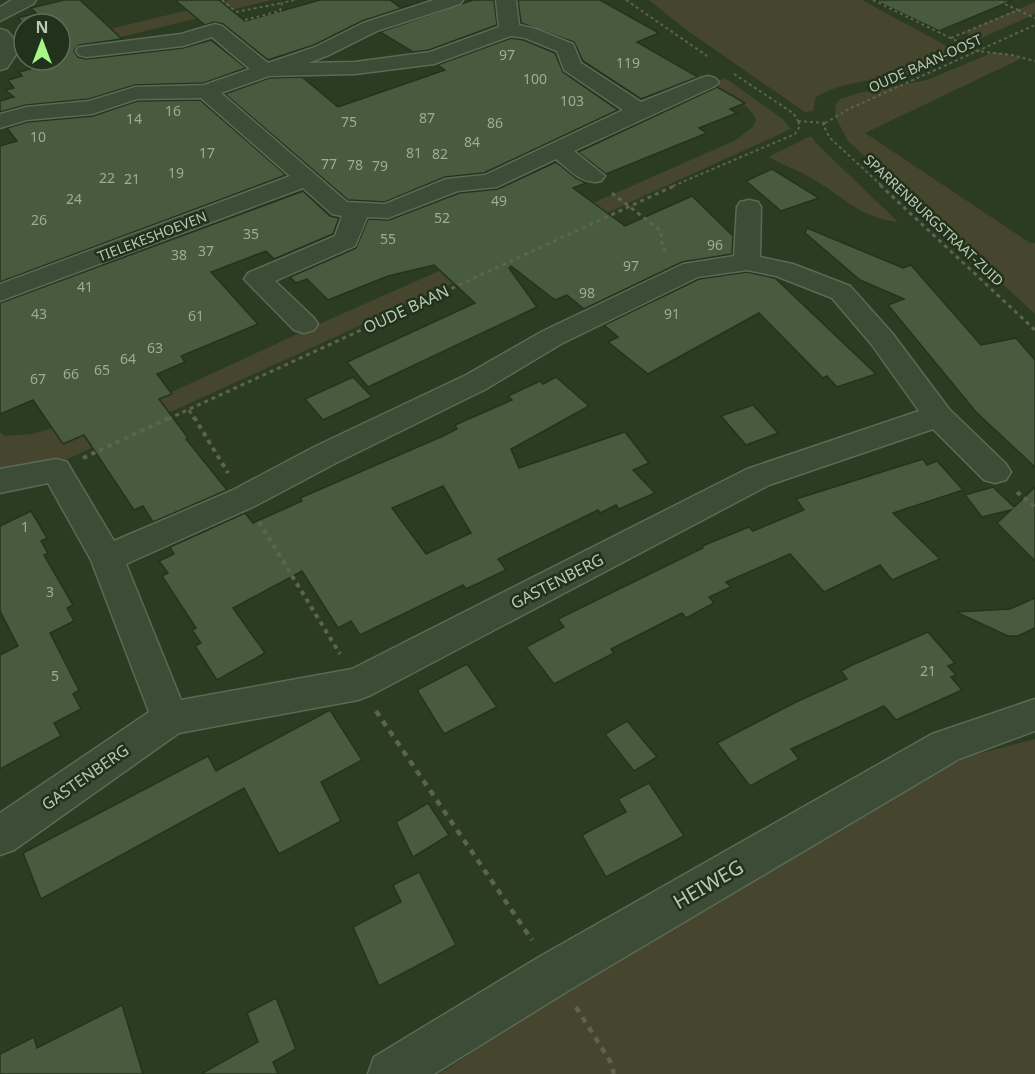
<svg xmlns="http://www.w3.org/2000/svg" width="1035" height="1074" viewBox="0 0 1035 1074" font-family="'Noto Sans',sans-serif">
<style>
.green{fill:#46462f}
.building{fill:#485b3f;stroke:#24331e;stroke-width:1.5;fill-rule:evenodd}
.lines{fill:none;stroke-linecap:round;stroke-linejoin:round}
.minor-casing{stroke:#5b6a55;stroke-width:3}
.path-far3{stroke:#5d634c;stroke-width:2;stroke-dasharray:3 3;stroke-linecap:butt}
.path-far2{stroke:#5d634c;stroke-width:3;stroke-dasharray:4 4;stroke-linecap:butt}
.path-far1{stroke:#5d634c;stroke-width:4;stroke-dasharray:4.5 4.5;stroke-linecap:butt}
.path{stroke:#5d634c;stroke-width:4.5;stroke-dasharray:6 6;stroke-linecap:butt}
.minor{fill:#3d4c37;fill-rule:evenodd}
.labels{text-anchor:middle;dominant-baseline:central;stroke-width:5;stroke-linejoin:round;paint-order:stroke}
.number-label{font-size:14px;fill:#9cad96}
.far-street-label{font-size:14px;fill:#b8c8b3;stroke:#22311c}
.street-label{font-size:16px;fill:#b8c8b3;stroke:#22311c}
.near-street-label{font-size:20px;fill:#b8c8b3;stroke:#22311c}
</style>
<rect width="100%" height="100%" fill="#2b3c23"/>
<g class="green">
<polygon points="230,0 271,0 60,52 60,41"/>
<path d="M649,0H862L954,50L946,54L948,59C909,84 856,73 816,97L813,111L805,112L685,29Z"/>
<polygon points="1035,2 1035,14 977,40 965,32"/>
<polygon points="994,52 1022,58 865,133 1030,243 1035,243 1035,314 848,141 835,116 836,104 840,99 859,93 927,80"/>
<path d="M725,78L783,119L791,129L61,462L0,468V432L5,436L32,434L165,395L328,320L736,140L753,127L756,119C746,101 729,94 712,84Z"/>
<path d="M811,136L818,145L898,222C858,217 843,196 811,178C797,170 782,164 768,157Z"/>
<polygon points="1035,739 1035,1074 439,1074 633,948 914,779 974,755"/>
</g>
<g class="building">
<polygon points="64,0 80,0 122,39 79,45 74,51 78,57 86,59 183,48 211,40 246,68 204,83 135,85 89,99 26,105 0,112 0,101 14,97 5,90 14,88 8,80 22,76 19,72 60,61 60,24 24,24 18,18 36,13 31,8"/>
<polygon points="175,0 219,0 245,21 320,0 390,0 401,8 425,1 362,21 314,45 268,60 223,24 214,22 205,25"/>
<polygon points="473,0 494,0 497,25 429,50 413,52 380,32"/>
<polygon points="518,0 600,0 659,33 637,42 698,77 641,99 583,61 574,42 521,23"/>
<polygon points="874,0 1011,0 1011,1 939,31"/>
<polygon points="511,38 524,40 555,53 563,72 618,110 484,173 445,177 385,202 348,200 225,94 269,78 302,77 338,107 445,70 437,65"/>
<polygon points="717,87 745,103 730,109 737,113 699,128 707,133 606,174 578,152"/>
<polygon points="200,100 286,175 0,282 0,146 17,141 7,128 27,122 93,116 137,101"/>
<polygon points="556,162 576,178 586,183 573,188 625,226 692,196 733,236 732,254 682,262 584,309 567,295 555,300 511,266 509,268 537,307 368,387 347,362 475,303 434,265 388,276 328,300 307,279 296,283 290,277 356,248 368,219 389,220 459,193 498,189"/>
<polygon points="772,169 819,198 781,211 746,181"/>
<polygon points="303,191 330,216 339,218 333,234 274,259 266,251 211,272 258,324 181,356 185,362 157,374 172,394 159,399 188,438 186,439 227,490 153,522 143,506 134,510 84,435 63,444 33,400 0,414 0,303"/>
<polygon points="807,228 903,268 911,265 981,345 1016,338 1035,360 1035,467 976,412 888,305 904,299 860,280 805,233"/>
<polygon points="747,272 775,278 876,374 837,387 827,376 823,378 759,313 648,374 608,342 618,337 604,325 699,279"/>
<polygon points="353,377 372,397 323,420 305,399"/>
<path d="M556,377L589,406L511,449L519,468L625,432L649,463L633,470L655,493L619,509L616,505L600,513L598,510L549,534L498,559L506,570L466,589L463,585L360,635L351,621L338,628L302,571L233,608L265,653L217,680L195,646L201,643L192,630L196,628L162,576L168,573L159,561L174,554L170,547L245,513L253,523L302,501L300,498L443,436L457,429L455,425L512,400L508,396L540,381L543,384ZM443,486L471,533L426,554L392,508Z"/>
<polygon points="753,405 778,433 746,445 721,416"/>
<polygon points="923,459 927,465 937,461 963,490 893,513 940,559 892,580 880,565 824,592 790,554 726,582 731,587 709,597 714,603 686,618 682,613 611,649 614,653 554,684 526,647 564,627 558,619 703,548 702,546 749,527 753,531 804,510 796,499"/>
<polygon points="993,487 1014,507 1035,487 1035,561 997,523 1011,510 982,517 965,495"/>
<polygon points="31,511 47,538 41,541 48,553 44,555 73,605 67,608 74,621 50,633 79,690 73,694 81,709 54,723 61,736 0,769 0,655 18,646 0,611 0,526"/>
<polygon points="1035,598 1035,628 1018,636 1008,636 956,612 1010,609"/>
<polygon points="928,632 955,663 948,666 956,675 951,677 962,690 896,720 884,706 791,749 799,759 750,786 717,743 796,702 847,679 841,671 852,665"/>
<polygon points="467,664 497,707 444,734 417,690"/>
<polygon points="330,710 362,760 321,782 341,821 279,854 244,788 41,899 23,853 208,756 216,771"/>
<polygon points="627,721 657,757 634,771 605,734"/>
<polygon points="649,783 684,836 606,877 582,835 626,812 618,799"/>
<polygon points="428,803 449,835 413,857 396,822"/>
<polygon points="419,872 456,945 379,986 353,927 401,902 393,885"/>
<polygon points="276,998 296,1049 273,1062 278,1074 201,1074 258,1042 247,1013"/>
<polygon points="122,1005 143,1074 0,1074 0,1054 34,1037 37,1048"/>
</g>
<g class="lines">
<g class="minor-casing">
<g id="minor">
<polygon points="12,0 36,0 33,4 0,21 0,7"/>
<path d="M434,0H463L460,4L377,31L329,55L308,63L355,62L430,52L499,27L496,0H516L519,25L536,29L573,44L581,63L641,102L701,78L708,76L715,78L719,82L715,86L574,151L605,176L601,181C583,186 570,170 556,159L497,187L458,191L388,218L367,217L355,246L275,281L314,318L318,324L314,330L304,333L294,330L244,279L248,273L335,236L342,216L332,214L303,188L0,301V284L290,176L201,98L137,99L92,114L27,120L0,128V114L26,107L89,101L135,87L204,85L250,69L212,37L183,46L86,57L79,55L76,51L79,47L181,34L215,24L222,26L268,63L315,47L363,23ZM511,36L525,38L557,51L564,70L623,110L485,175L446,179L385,204L347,202L221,93L269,76L355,74L434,64Z"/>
<polygon points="0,29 7,31 21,47 7,68 0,70"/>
<path d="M749,200L758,202L761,207L760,257L793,264L850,286L892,333L949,409L1006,464L1011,472L1006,480L995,483L984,480L933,429L769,485L371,695L358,700L179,733L14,850L0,855V813L149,712L91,560L48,483L0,493V469L56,459L67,462L114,541L233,490L314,447L466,375L541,332L683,264L734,256L737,207L740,202ZM747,270L776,276L832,298L872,345L919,411L747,469L352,669L181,700L126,564L255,506L336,463L486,389L561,344L698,277Z"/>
<polygon points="1035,699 1035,731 959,759 571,989 434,1074 368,1074 374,1057 539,957 932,734"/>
</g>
</g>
<g class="path-far3">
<polyline points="222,0 235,11"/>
<polyline points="626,0 710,58"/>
<polyline points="873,0 977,51 1012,55 1035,61"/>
<polyline points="1018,10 1035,18"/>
<polyline points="236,12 282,3"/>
<polyline points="245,20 280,11 282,3 294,0"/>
<polyline points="951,38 1018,10 996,0"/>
<polyline points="734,74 793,113 798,121"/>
<polyline points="798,121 825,123"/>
<polyline points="825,123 823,125 830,138 882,186"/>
<polyline points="825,123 851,108 1035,25"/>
<polyline points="673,186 795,134 800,126 798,121"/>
</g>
<g class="path-far2">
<polyline points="880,185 1035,330"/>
<polyline points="612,193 661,231 662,248 668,252"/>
<polyline points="189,410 194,419"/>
<polyline points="168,419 676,185"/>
</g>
<g class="path-far1">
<polyline points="194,417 228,473"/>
<polyline points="83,458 171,417"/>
<polyline points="1017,492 1035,507"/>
<polyline points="259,522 340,654"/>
</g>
<g class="path">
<polyline points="376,711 532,940"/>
<polyline points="576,1007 610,1061 614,1074"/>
</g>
<use href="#minor" class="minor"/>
</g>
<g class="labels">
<g class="number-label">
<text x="507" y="54">97</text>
<text x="628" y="62">119</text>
<text x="535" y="78">100</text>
<text x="572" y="100">103</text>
<text x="173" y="110">16</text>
<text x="427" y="117">87</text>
<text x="134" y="118">14</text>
<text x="349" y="121">75</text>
<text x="495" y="122">86</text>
<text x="38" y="136">10</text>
<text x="472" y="141">84</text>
<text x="207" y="152">17</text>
<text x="414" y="152">81</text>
<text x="440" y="153">82</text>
<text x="329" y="163">77</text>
<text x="355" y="164">78</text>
<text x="380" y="165">79</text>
<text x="176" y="172">19</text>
<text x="107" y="177">22</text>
<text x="132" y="178">21</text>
<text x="74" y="198">24</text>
<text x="499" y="200">49</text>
<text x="442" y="217">52</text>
<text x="39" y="219">26</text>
<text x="251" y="233">35</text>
<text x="388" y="238">55</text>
<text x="715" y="244">96</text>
<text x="206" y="250">37</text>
<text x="179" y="254">38</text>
<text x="631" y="265">97</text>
<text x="85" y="286">41</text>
<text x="587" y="292">98</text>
<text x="39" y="313">43</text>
<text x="672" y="313">91</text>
<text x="196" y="315">61</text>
<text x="155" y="347">63</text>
<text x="128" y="358">64</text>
<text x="102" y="369">65</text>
<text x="71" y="373">66</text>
<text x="38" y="378">67</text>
<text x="25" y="526">1</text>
<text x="50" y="591">3</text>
<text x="928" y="670">21</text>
<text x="55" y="675">5</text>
</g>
<g class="far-street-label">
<text transform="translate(925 63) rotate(-24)">OUDE BAAN-OOST</text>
<text transform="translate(934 220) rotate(43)">SPARRENBURGSTRAAT-ZUID</text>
<text transform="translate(152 236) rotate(-21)">TIELEKESHOEVEN</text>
</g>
<g class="street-label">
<text transform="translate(406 309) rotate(-25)">OUDE BAAN</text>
<text transform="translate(557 581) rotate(-27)">GASTENBERG</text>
<text transform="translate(85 777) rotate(-35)">GASTENBERG</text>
</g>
<g class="near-street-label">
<text transform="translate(708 884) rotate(-30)">HEIWEG</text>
</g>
</g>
<g transform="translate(42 42)"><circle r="28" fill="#22311c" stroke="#5e6d58" stroke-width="1.5"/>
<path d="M0-4.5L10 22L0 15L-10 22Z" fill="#a6f789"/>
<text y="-9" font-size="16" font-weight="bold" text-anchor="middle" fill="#b8c8b3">N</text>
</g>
</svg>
